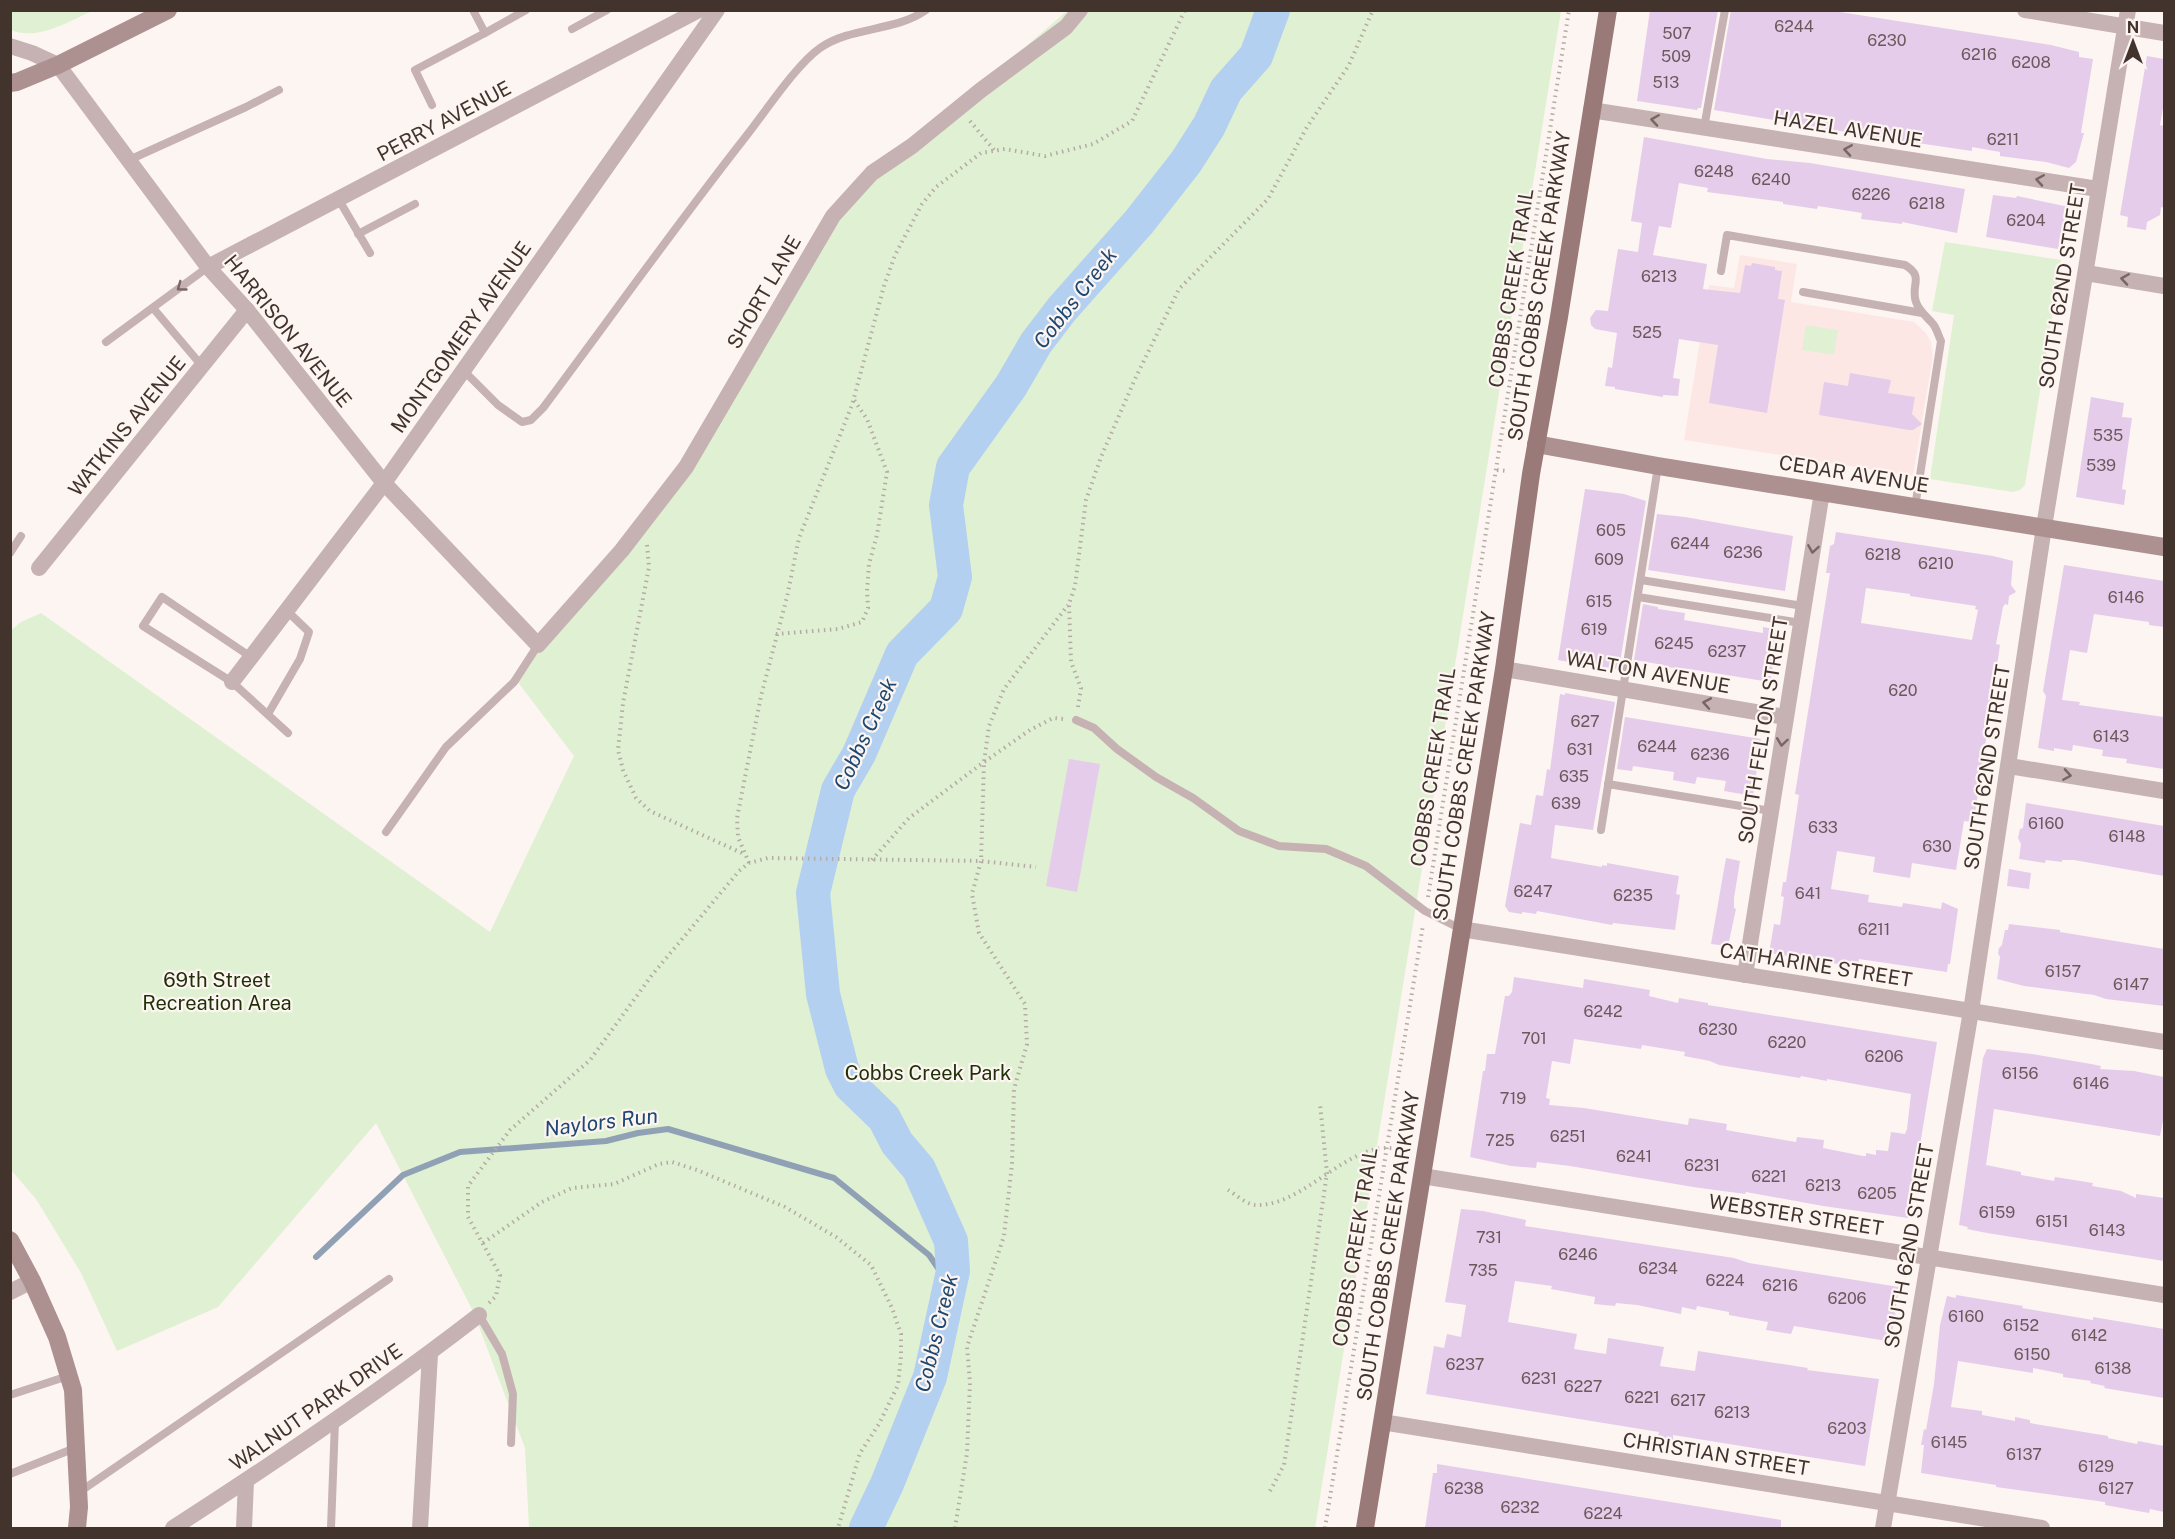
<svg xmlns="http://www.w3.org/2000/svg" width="2175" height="1539" viewBox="0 0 2175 1539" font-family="'Public Sans',sans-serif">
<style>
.education{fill:#fde7e5}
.green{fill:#e0f0d2}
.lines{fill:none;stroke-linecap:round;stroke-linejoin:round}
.stream{stroke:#91a1b5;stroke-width:6}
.river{stroke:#b3d0f0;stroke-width:34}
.building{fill:#e5cceb;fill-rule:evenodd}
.path{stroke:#b5aba6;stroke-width:4;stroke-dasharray:1.5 4.5;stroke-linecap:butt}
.lane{stroke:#c6b2b2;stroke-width:8}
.street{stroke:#c6b2b2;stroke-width:16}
.secondary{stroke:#ad9191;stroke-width:18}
.primary{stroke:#9a7979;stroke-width:18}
.oneway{stroke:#776662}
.labels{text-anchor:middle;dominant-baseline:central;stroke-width:4.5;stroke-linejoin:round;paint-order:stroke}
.number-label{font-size:16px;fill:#6b595c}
.street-label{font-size:20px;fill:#42332c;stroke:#fdf5f1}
.park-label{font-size:20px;fill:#1e3006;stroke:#fdf5f1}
.water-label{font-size:21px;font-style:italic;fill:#1e4871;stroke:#fdf5f1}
</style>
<rect width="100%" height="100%" fill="#fdf5f1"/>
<polygon class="education" points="1740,255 1797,264 1791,302 1914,322 1926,333 1931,342 1933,356 1913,476 1684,440 1709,285 1734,288"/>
<g class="green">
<path d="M10,11L11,10L92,11C68,22 37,41 11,30Z"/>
<polygon points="1067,11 1561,11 1315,1528 529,1528 525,1448 473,1311 376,1123 218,1307 117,1351 81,1273 36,1199 11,1170 10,631 21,622 41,613 490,932 574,756 514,677 716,417 858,190"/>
<polygon points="1945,242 2061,260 2025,485 2020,490 2013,492 1930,479 1954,315 1932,311"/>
<polygon points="1806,325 1838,330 1834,355 1802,350"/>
</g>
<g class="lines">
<polyline class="stream" points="316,1257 403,1175 460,1152 606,1141 638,1133 668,1129 834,1178 929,1255 949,1284"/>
<polyline class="river" points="866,1528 887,1484 930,1377 953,1271 951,1241 919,1169 897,1143 884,1118 850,1085 842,1069 823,994 813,893 838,790 859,754 902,654 946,609 955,577 946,505 953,467 1011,386 1036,343 1062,309 1139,222 1186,162 1209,126 1226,90 1256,56 1273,10"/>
</g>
<g class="building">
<polygon points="1650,10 1718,10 1701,108 1698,108 1697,110 1637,101"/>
<polygon points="1731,10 1827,10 2051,45 2079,52 2079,57 2093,59 2081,133 2084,133 2076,162 2069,168 2046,162 2000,156 2000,152 1972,147 1972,151 1870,136 1714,110"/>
<polygon points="2147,56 2164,59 2164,102 2160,125 2164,126 2164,208 2161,207 2160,215 2147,222 2146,230 2127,227 2128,217 2120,215"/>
<polygon points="1644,137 1767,159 1810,163 1965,189 1957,233 1902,222 1902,224 1861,219 1862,213 1818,206 1817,209 1783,204 1783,202 1707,192 1708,188 1679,183 1671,228 1659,226 1653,255 1707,264 1703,289 1740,293 1745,265 1751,266 1752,263 1775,267 1775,270 1782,271 1778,299 1785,300 1767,413 1709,403 1718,345 1679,339 1673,378 1680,379 1678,396 1663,395 1663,397 1615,389 1615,387 1605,386 1608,367 1612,368 1617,333 1595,329 1591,325 1590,318 1596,310 1608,311 1618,249 1638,252 1642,223 1631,221"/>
<polygon points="1993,195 2016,198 2017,196 2069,207 2062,245 2059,244 2058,249 1986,237"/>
<polygon points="1850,373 1891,380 1888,393 1915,397 1912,414 1922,424 1913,430 1909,430 1819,415 1824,382 1848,386"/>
<polygon points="2091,397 2124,403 2122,417 2132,418 2122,489 2126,490 2124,505 2076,497"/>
<polygon points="1585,489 1624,494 1646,501 1619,669 1596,666 1596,667 1558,660"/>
<polygon points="1657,514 1685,517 1793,536 1785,591 1648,570"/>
<path d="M1836,532L1993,556L2013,561L2011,585L2016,592L2009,596L2008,605L2005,604L2003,607L1996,644L2000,645L1974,820L1972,822L1964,821L1956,870L1912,863L1910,878L1873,872L1875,857L1837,851L1831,889L1869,895L1868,902L1902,907L1903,903L1941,909L1942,902L1958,909L1950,964H1948L1947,972L1859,959L1858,967L1769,953L1774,924L1780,925L1784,897L1781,896L1783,882H1786L1799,795L1795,794L1830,573H1826L1830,546L1834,544ZM1866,588L1910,594V596L1976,606L1975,609L1978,610L1972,640L1861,623Z"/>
<polygon points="2064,565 2164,581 2164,627 2149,625 2149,622 2094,614 2087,653 2070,650 2062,700 2080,702 2079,705 2164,717 2164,769 2126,763 2127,759 2102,756 2103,750 2073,745 2072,751 2054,748 2054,751 2038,748 2046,696 2043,691"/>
<polygon points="1643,604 1658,607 1658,609 1685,613 1684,620 1763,633 1763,627 1779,630 1770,682 1689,669 1664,667 1664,665 1634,660"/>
<polygon points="1565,693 1615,702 1593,830 1555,825 1551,858 1602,867 1602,865 1607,866 1607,863 1679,876 1676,894 1680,895 1675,930 1613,923 1612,925 1537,911 1536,914 1522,912 1522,914 1509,912 1505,906 1520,823 1531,825 1536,795 1543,796 1547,769 1550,770 1560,694 1565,695"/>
<polygon points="1625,717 1761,739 1753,796 1724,791 1726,781 1697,777 1695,784 1673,780 1674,772 1633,766 1632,771 1617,769"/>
<polygon points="1069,759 1100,764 1077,892 1046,886"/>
<polygon points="2026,803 2164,826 2164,876 2074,860 2062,860 2062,862 2046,860 2045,863 2019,859 2021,844 2018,838 2020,829 2023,828"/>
<polygon points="1726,858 1740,861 1734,898 1734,908 1736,909 1728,946 1711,944"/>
<polygon points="2009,869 2031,873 2029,889 2007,886"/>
<polygon points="2009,924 2060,930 2060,932 2164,949 2164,1006 2106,999 2094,995 2024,986 1997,979 2000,957 1998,953 1999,948 2002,945 2005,930 2008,930"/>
<path d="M1514,977L1583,988L1584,979L1650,990L1649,996L1678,1003L1679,998L1708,1003V1005L1937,1042L1908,1218L1823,1206L1746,1192L1745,1194L1693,1187L1570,1166L1537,1162L1536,1168L1511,1166L1470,1157L1483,1071H1485L1487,1054H1495L1505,996H1509L1512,992ZM1574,1039L1641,1049L1642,1045L1685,1052L1684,1056L1710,1061L1719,1065L1800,1078L1801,1076L1827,1081V1079L1911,1094L1907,1129L1905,1134L1891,1132L1888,1151L1876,1150V1155L1866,1153V1156H1863L1823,1148L1824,1140L1797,1137L1796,1142L1737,1132L1726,1130L1727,1124L1689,1118L1688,1125L1584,1108L1549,1105L1550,1099L1546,1098L1552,1061L1570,1064Z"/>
<polygon points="1987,1049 2032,1054 2091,1064 2101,1066 2100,1069 2134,1071 2164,1077 2164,1115 2160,1136 1994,1109 1986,1165 2021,1172 2021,1175 2054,1181 2055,1177 2093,1183 2092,1186 2121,1191 2136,1198 2136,1194 2164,1198 2164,1261 1987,1233 1967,1229 1968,1227 1959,1225 1983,1058"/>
<polygon points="1461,1209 1483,1211 1526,1220 1525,1226 1734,1258 1749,1263 1899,1287 1895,1313 1897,1317 1896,1324 1893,1326 1891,1337 1888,1336 1887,1341 1794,1326 1791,1334 1766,1330 1768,1322 1729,1315 1729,1312 1697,1306 1696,1310 1682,1307 1681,1314 1637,1305 1616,1303 1615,1306 1594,1304 1595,1297 1551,1289 1552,1286 1515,1281 1508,1322 1577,1334 1574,1349 1606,1354 1608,1338 1664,1347 1660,1366 1695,1371 1698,1351 1808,1368 1807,1370 1879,1379 1865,1466 1673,1435 1673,1440 1658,1436 1659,1432 1426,1394 1434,1346 1444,1348 1447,1334 1461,1337 1466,1305 1445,1302"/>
<polygon points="1956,1295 2023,1306 2022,1308 2093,1320 2093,1317 2164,1329 2164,1398 2104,1388 2105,1386 2090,1383 2091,1381 2063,1377 2063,1374 2033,1368 2033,1373 1958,1361 1951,1407 1982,1411 1982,1415 2015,1421 2015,1417 2030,1420 2030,1423 2035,1424 2108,1436 2108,1438 2137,1444 2138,1441 2164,1446 2164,1512 2150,1509 2149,1513 2105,1505 2105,1502 1996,1487 1996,1485 1921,1473 1924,1445 1921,1445 1924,1429 1926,1430 1934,1384 1940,1325 1947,1296 1956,1298"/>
<polygon points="1437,1464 1781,1520 1781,1528 1425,1528 1433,1473 1437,1473"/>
</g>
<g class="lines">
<g class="path">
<polyline points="970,121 994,150"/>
<polyline points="1497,470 1507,471"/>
<polyline points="647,545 649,567 623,703 618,750 623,770 636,798 650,811 744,854"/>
<polyline points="776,634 838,629 862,622 868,608 867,591 869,564 877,535 887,472 867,419 854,400"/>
<polyline points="1078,707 1081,688 1071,662 1069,604 1075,586 1086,500 1101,457 1135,379 1179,289 1268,199 1307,127 1349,65 1373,10"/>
<polyline points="872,860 909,818 984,762 1030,730 1053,718 1064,719"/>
<polyline points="749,863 738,837 737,818 761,696 787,597 799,538 852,405 884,286 895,255 922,204 936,187 981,153 1005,149 1045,156 1093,144 1132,121 1185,10"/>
<polyline points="1428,897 1569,10"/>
<path d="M1228,1190C1235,1194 1247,1205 1256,1205C1297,1206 1333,1161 1372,1150C1385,1146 1397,1149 1409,1150"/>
<polyline points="483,1243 542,1202 572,1188 614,1184 659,1164 672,1162 697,1170 785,1207 836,1237 871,1265 892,1308 901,1334 901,1356 898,1385 879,1424 860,1453 838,1528"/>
<polyline points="489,1303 496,1296 500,1275 468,1217 468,1186 510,1130 590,1060 652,975 739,871 749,863 768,858 981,861 1036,867"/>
<polyline points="1270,1491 1284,1465 1327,1173 1320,1104"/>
<polyline points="955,1528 967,1453 970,1383 967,1347 1004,1236 1012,1164 1014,1089 1027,1044 1025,1004 979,933 972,894 981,861 984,762 989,726 1004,689 1068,605"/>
<polyline points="1325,1528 1423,925"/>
</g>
<g class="lane">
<polyline points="572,29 607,10"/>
<polyline points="485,33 526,10"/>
<polyline points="432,105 415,70 485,33 473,10"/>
<polyline points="1704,128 1725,10"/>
<polyline points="129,160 246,107 279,90"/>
<polyline points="339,200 370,253"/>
<polyline points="358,234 415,204"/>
<path d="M1721,271L1727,235L1905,265C1925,277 1910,285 1916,302C1919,311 1927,317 1933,324C1937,329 1938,335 1941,341L1915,507"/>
<polyline points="1803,292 1922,313"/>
<polyline points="153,308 202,366"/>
<polyline points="106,342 208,267"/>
<path d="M463,370L498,405L522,422L531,420L543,408C611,317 677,224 747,135C766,111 796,65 820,48C852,26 895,32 926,10"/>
<polyline points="10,553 21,536"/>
<polyline points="1641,580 1803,606"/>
<polyline points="1638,597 1801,623"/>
<polyline points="251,657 162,597 143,626 232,682 288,733"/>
<polyline points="268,714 300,659 309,632 286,610"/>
<polyline points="1076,720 1094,728 1117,749 1156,777 1193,798 1239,831 1279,846 1326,849 1366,866 1425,911 1461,929"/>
<polyline points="1608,784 1771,811"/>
<polyline points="1601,830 1658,466"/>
<polyline points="386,832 446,747 514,682 538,645"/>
<polyline points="479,1315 502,1354 513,1394 511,1443"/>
<polyline points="10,1395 68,1376"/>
<polyline points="10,1474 75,1448"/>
<polyline points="78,1493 389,1279"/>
<polyline points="331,1528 335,1421"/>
</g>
<g class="street">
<polyline points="2025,10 2164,33"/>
<polyline points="10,46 32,53 58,65 208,267 247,310 384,483 538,645 622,550 686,467 833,216 872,173 912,146 981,90 1066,27 1080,10"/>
<polyline points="1591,110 2098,189"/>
<polyline points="208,267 699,10"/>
<polyline points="2086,273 2164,286"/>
<polyline points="39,568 247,310"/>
<polyline points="1504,669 1785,717"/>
<polyline points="232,682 384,483 717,10"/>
<polyline points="2009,766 2164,791"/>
<polyline points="1461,929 2164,1042"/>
<polyline points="1745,975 1822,492"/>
<polyline points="1422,1176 2164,1295"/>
<polyline points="10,1292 32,1281"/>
<polyline points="1382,1422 2042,1528"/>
<path d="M173,1528C277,1461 381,1391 479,1315"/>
<polyline points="244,1528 246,1481"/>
<polyline points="420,1528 430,1354"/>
<polyline points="1883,1528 1971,1011 2044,527 2128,10"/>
</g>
<g class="secondary">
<polyline points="10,83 17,82 58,65 168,10"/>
<polyline points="1536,444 1658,466 2164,547"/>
<polyline points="10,1240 32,1281 57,1337 73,1390 79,1507 77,1528"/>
</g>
<polyline class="primary" points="1365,1528 1504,669 1531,474 1559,317 1608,10"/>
</g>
<defs><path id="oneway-chevron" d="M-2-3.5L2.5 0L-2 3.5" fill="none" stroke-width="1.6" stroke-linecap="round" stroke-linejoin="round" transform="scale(1.5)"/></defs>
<g class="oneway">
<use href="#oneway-chevron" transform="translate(1655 120) rotate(-171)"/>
<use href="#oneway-chevron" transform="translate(1848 150) rotate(-171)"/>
<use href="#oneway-chevron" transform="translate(2040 180) rotate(-171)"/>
<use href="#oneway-chevron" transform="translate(2125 279) rotate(-171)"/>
<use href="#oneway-chevron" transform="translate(181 287) rotate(144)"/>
<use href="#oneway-chevron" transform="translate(1813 549) rotate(99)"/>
<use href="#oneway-chevron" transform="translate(1707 703) rotate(-170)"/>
<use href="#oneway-chevron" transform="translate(1782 742) rotate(98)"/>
<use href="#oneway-chevron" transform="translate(2067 775) rotate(9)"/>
</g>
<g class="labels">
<g class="number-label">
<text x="1794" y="26">6244</text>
<text x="1677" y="33">507</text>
<text x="1887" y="40">6230</text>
<text x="1979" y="54">6216</text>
<text x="1676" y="56">509</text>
<text x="2031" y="62">6208</text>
<text x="1666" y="82">513</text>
<text x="2003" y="139">6211</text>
<text x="1714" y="171">6248</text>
<text x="1771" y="179">6240</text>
<text x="1871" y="194">6226</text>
<text x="1927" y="203">6218</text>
<text x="2026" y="220">6204</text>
<text x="1659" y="276">6213</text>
<text x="1647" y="332">525</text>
<text x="2108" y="435">535</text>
<text x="2101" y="465">539</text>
<text x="1611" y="530">605</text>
<text x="1690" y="543">6244</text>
<text x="1743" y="552">6236</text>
<text x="1883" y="554">6218</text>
<text x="1609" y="559">609</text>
<text x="1936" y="563">6210</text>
<text x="2126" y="597">6146</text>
<text x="1599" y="601">615</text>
<text x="1594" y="629">619</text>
<text x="1674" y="643">6245</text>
<text x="1727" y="651">6237</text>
<text x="1903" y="690">620</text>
<text x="1585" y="721">627</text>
<text x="2111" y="736">6143</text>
<text x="1657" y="746">6244</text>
<text x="1580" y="749">631</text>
<text x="1710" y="754">6236</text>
<text x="1574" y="776">635</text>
<text x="1566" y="803">639</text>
<text x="2046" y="823">6160</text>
<text x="1823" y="827">633</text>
<text x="2127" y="836">6148</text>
<text x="1937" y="846">630</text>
<text x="1533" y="891">6247</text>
<text x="1808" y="893">641</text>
<text x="1633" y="895">6235</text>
<text x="1874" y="929">6211</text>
<text x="2063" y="971">6157</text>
<text x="2131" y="984">6147</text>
<text x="1603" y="1011">6242</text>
<text x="1718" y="1029">6230</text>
<text x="1534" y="1038">701</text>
<text x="1787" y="1042">6220</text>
<text x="1884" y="1056">6206</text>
<text x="2020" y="1073">6156</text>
<text x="2091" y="1083">6146</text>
<text x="1513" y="1098">719</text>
<text x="1568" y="1136">6251</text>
<text x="1500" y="1140">725</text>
<text x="1634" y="1156">6241</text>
<text x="1702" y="1165">6231</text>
<text x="1769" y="1176">6221</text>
<text x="1823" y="1185">6213</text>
<text x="1877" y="1193">6205</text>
<text x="1997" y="1212">6159</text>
<text x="2052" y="1221">6151</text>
<text x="2107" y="1230">6143</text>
<text x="1489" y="1237">731</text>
<text x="1578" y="1254">6246</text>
<text x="1658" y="1268">6234</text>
<text x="1483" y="1270">735</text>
<text x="1725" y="1280">6224</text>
<text x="1780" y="1285">6216</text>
<text x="1847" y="1298">6206</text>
<text x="1966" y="1316">6160</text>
<text x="2021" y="1325">6152</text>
<text x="2089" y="1335">6142</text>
<text x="2032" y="1354">6150</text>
<text x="1465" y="1364">6237</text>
<text x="2113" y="1368">6138</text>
<text x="1539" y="1378">6231</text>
<text x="1583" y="1386">6227</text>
<text x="1642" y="1397">6221</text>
<text x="1688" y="1400">6217</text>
<text x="1732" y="1412">6213</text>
<text x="1847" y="1428">6203</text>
<text x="1949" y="1442">6145</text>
<text x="2024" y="1454">6137</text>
<text x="2096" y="1466">6129</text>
<text x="1464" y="1488">6238</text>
<text x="2116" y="1488">6127</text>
<text x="1520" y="1507">6232</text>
<text x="1603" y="1513">6224</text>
</g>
<g class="street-label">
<text transform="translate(444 121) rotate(-28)">PERRY AVENUE</text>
<text transform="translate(1848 129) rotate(9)">HAZEL AVENUE</text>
<text transform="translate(1539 286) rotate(-81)">SOUTH COBBS CREEK PARKWAY</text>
<text transform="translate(2062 286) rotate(-81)">SOUTH 62ND STREET</text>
<text transform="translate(1511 288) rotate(-81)">COBBS CREEK TRAIL</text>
<text transform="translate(764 292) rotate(-60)">SHORT LANE</text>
<text transform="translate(288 331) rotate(51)">HARRISON AVENUE</text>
<text transform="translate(461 337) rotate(-55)">MONTGOMERY AVENUE</text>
<text transform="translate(127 426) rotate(-51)">WATKINS AVENUE</text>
<text transform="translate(1854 474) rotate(9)">CEDAR AVENUE</text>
<text transform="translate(1648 672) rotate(10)">WALTON AVENUE</text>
<text transform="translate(1763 730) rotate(-81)">SOUTH FELTON STREET</text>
<text transform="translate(1464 766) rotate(-81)">SOUTH COBBS CREEK PARKWAY</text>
<text transform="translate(1433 767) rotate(-81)">COBBS CREEK TRAIL</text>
<text transform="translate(1987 767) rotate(-81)">SOUTH 62ND STREET</text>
<text transform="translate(1816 965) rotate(9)">CATHARINE STREET</text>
<text transform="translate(1796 1215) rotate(9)">WEBSTER STREET</text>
<text transform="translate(1388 1246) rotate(-81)">SOUTH COBBS CREEK PARKWAY</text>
<text transform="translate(1909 1246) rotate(-80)">SOUTH 62ND STREET</text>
<text transform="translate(1355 1247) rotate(-81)">COBBS CREEK TRAIL</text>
<text transform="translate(316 1407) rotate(-35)">WALNUT PARK DRIVE</text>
<text transform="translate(1716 1454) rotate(9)">CHRISTIAN STREET</text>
</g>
<g class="park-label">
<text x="217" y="980">69th Street<tspan x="217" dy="23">Recreation Area</tspan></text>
<text x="928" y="1073">Cobbs Creek Park</text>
</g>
<g class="water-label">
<text transform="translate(1075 298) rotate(-52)">Cobbs Creek</text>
<text transform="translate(865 734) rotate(-65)">Cobbs Creek</text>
<text transform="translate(601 1122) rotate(-7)">Naylors Run</text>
<text transform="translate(936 1333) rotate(-76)">Cobbs Creek</text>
</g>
</g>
<rect width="2175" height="1539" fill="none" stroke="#42332c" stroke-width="24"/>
<g transform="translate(2133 42)" stroke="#fdf5f1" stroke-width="4.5" paint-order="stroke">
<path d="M0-4.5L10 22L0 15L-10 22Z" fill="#42332c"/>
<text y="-9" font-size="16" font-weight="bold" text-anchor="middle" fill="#42332c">N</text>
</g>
</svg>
